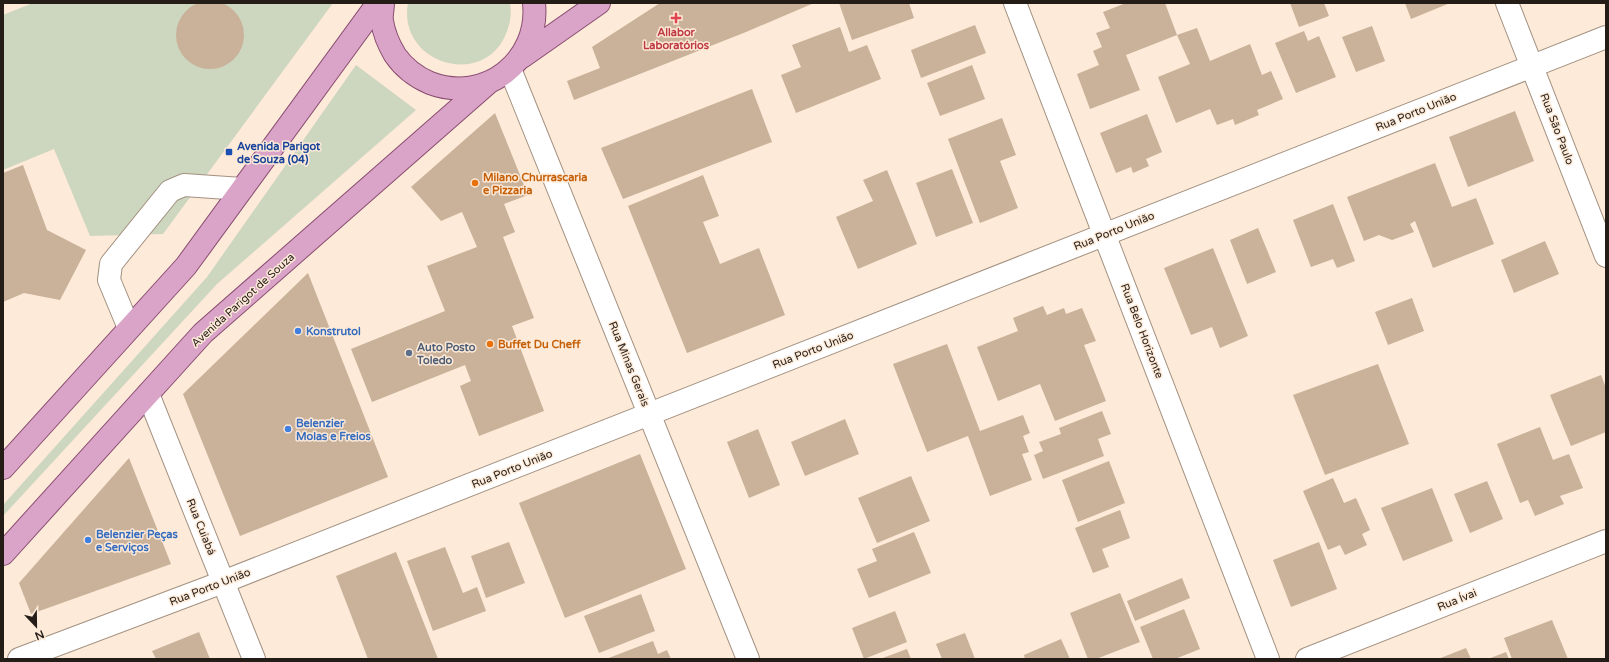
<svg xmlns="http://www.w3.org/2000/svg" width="1609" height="662" viewBox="0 0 1609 662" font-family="'Varela Round',sans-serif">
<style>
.green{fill:#cdd6bf}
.building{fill:#cab199}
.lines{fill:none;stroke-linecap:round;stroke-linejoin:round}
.minor-casing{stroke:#a39181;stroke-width:24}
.major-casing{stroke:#894d71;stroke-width:24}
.minor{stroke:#fff;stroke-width:22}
.major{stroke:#d9a4c7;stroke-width:22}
.health-dot{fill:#e0444e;stroke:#fdead8;stroke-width:1.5}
.transit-dot{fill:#1a4fb4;stroke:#fdead8;stroke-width:1.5}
.food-dot{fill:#e8710a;stroke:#fdead8;stroke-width:1.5}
.shop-dot{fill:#3f7fe0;stroke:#fdead8;stroke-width:1.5}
.service-dot{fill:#5c6f8a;stroke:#fdead8;stroke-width:1.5}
.labels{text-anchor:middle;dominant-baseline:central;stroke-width:3;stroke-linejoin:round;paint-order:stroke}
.health-label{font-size:11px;font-weight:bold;fill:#be3a42;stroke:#fdead8}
.street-label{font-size:11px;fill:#241d17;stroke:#fdead8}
.transit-label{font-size:11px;font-weight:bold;fill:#164399;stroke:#fdead8;text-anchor:start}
.food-label{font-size:11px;font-weight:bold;fill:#c56008;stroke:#fdead8;text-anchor:start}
.shop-label{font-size:11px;font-weight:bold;fill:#366cbe;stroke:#fdead8;text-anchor:start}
.service-label{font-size:11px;font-weight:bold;fill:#4e5e75;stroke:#fdead8;text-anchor:start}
</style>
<rect width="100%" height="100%" fill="#fdead8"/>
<g class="green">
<polygon points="33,3 333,3 163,234 90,236 54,149 3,170 3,15"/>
<path d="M408,3H510C512,15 510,25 505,36C481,89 397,62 408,3Z"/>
<polygon points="356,65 416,110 217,284 3,516 3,505 207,277"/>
</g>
<g class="building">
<circle cx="210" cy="35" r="34"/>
<polygon points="660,3 814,3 746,32 574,100 567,81 600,68 592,47"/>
<polygon points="839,3 909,3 914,18 852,40"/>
<polygon points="1126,3 1165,3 1177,35 1126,55 1140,90 1090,109 1077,74 1099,65 1093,51 1102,47 1096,33 1110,28 1103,12"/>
<polygon points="1290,3 1324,3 1329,16 1299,27"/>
<polygon points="1405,3 1450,3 1411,19"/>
<polygon points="975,25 986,53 921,78 911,50"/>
<polygon points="1372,26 1385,61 1356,72 1342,37"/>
<polygon points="840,27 849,52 867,45 881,79 796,113 781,75 801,67 792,45"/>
<polygon points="1197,28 1210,61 1250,44 1262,75 1271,71 1283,99 1257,110 1259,115 1235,125 1233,119 1217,125 1210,109 1176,123 1158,77 1190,64 1177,35"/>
<polygon points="1304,31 1308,41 1319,36 1336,77 1296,93 1275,43"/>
<polygon points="972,65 985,99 940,116 927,83"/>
<polygon points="752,89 772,142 623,199 601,148"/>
<polygon points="1515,111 1534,161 1468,187 1449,137"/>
<polygon points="495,113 528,195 504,204 515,232 503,237 534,318 512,326 544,411 479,436 460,386 471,381 465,365 372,402 351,349 445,311 427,266 477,247 462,212 441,221 411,187"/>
<polygon points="1147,114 1162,152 1146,159 1149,166 1133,173 1131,167 1116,173 1100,133"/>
<polygon points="1002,118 1016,155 1000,161 1018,208 980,223 948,139"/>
<polygon points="1435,163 1452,207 1476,198 1494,244 1433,268 1415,221 1410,224 1414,232 1392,240 1379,235 1364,241 1347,197"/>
<polygon points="23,165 47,230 86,250 60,300 24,293 3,302 3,173"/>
<polygon points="952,169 973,223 936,237 916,183"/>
<polygon points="887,170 917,244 858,269 836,217 873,201 863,180"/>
<polygon points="703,175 719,216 703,222 720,264 759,248 785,315 687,353 628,206"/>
<polygon points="1333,204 1355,261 1337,268 1333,259 1311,267 1293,220"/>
<polygon points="1258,228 1276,272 1247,284 1230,240"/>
<polygon points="1545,241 1559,274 1514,293 1501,260"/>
<polygon points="1213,248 1248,336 1220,348 1212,327 1191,335 1164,268"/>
<polygon points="308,273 388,477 240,536 183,394"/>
<polygon points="1412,298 1424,331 1388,345 1375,312"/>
<polygon points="1043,306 1047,315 1064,308 1066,314 1082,308 1096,341 1084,345 1106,401 1055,421 1040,384 998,401 977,347 1018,331 1013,318"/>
<polygon points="947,344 980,431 1023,415 1030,433 1023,436 1029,452 1022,454 1032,480 990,496 968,436 927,452 893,364"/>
<polygon points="1378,364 1409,444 1325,475 1293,395"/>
<polygon points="1601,375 1606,388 1606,432 1571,446 1550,395"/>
<polygon points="1102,411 1111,434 1098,439 1104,456 1043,479 1034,455 1043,451 1039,442 1061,434 1059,428"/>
<polygon points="845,419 859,454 805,476 791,442"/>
<polygon points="1540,427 1553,460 1569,454 1583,488 1560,496 1564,504 1535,516 1528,500 1520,503 1497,444"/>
<polygon points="758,429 780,485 749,498 727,442"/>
<polygon points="640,454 686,569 565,618 519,503"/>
<polygon points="129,458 171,564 31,614 19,583"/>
<polygon points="1109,461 1125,503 1078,522 1062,480"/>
<polygon points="911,476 930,521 877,543 858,498"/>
<polygon points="1333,478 1344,503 1356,498 1370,530 1362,534 1367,545 1345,555 1340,545 1328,550 1303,491"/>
<polygon points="1487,481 1503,519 1470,533 1454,494"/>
<polygon points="1432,488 1453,541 1403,561 1381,508"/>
<polygon points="1120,510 1130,538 1102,549 1109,567 1093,573 1075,528"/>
<polygon points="914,532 931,573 869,598 857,569 877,561 872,549"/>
<polygon points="509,542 525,583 486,598 471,556"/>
<polygon points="1319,542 1337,589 1291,607 1273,560"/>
<polygon points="445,547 463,593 477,587 486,611 433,631 407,561"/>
<polygon points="396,552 438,659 368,659 336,576"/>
<polygon points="1182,578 1190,598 1135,621 1127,601"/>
<polygon points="1120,593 1140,642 1096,659 1088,659 1070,613"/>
<polygon points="641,594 655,631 599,653 584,616"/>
<polygon points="1184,609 1200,649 1175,659 1153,659 1140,627"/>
<polygon points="895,611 907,642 864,659 852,628"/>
<polygon points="1552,620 1568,659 1512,659 1504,638"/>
<polygon points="199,632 210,659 156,659 152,651"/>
<polygon points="965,633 975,659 942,659 936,644"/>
<polygon points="1061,639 1070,659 1025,659 1024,655"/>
<polygon points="653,641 658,654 667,650 671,659 606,659"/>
<polygon points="1466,648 1471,659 1438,659"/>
<polygon points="907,649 911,659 880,659"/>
<polygon points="1506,652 1509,659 1488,659"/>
</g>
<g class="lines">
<g class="minor-casing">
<g id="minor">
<polyline points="1015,3 1268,659"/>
<polyline points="1507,3 1606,256"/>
<polyline points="510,69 748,659"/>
<polyline points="129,328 109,280 111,264 170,191 184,185 242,189"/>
<polyline points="148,394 254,659"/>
<polyline points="19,659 223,582 1606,37"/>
<polyline points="1307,659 1606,541"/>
</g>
</g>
<g class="major-casing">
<g id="major">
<path d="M383,3C383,9 381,16 382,21C384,34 389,45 395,55C404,68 416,77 430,83C485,104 540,61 534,3"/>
<polyline points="522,57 599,3"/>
<polyline points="3,468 186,266 378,3"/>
<polyline points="3,554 203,333 487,84"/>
</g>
</g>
<use href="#minor" class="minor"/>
<use href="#major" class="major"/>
</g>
<path class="health-dot" d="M674 12h4v4h4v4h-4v4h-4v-4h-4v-4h4z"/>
<rect class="transit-dot" x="225" y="148" width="8" height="8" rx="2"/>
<g class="food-dot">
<circle cx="475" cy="183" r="4"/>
<circle cx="490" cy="344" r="4"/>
</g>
<g class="shop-dot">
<circle cx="298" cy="331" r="4"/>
<circle cx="288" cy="429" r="4"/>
<circle cx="88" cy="540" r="4"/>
</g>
<circle class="service-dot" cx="409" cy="353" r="4"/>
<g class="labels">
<g class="health-label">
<text x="676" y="32">Allabor<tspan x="676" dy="13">Laboratórios</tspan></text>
</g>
<g class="street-label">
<text transform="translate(1416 112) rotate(-22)">Rua Porto União</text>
<text transform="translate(1557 129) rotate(69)">Rua São Paulo</text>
<text transform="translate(1114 231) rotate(-22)">Rua Porto União</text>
<text transform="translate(243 300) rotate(-42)">Avenida Parigot de Souza</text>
<text transform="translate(1142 331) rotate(69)">Rua Belo Horizonte</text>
<text transform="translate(813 350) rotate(-21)">Rua Porto União</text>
<text transform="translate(629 364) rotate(68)">Rua Minas Gerais</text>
<text transform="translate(512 469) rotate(-22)">Rua Porto União</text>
<text transform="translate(201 527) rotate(68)">Rua Cuiabá</text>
<text transform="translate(210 587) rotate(-21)">Rua Porto União</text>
<text transform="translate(1457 600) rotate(-22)">Rua Ívai</text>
</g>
<g class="transit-label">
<text x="237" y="146">Avenida Parigot<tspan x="237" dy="13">de Souza (04)</tspan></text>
</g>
<g class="food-label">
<text x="483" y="177">Milano Churrascaria<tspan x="483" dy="13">e Pizzaria</tspan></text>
<text x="498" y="344">Buffet Du Cheff</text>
</g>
<g class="shop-label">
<text x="306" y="331">Konstrutol</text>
<text x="296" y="423">Belenzier<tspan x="296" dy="13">Molas e Freios</tspan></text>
<text x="96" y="534">Belenzier Peças<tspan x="96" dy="13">e Serviços</tspan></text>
</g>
<g class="service-label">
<text x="417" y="347">Auto Posto<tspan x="417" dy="13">Toledo</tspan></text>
</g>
</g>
<rect width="1609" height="662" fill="none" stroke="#241d17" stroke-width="8"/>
<g transform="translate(36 626) rotate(158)" stroke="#fdead8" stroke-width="3" paint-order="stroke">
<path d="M0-3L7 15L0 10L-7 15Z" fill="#241d17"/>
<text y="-6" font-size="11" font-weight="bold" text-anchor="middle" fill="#241d17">N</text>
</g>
</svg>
